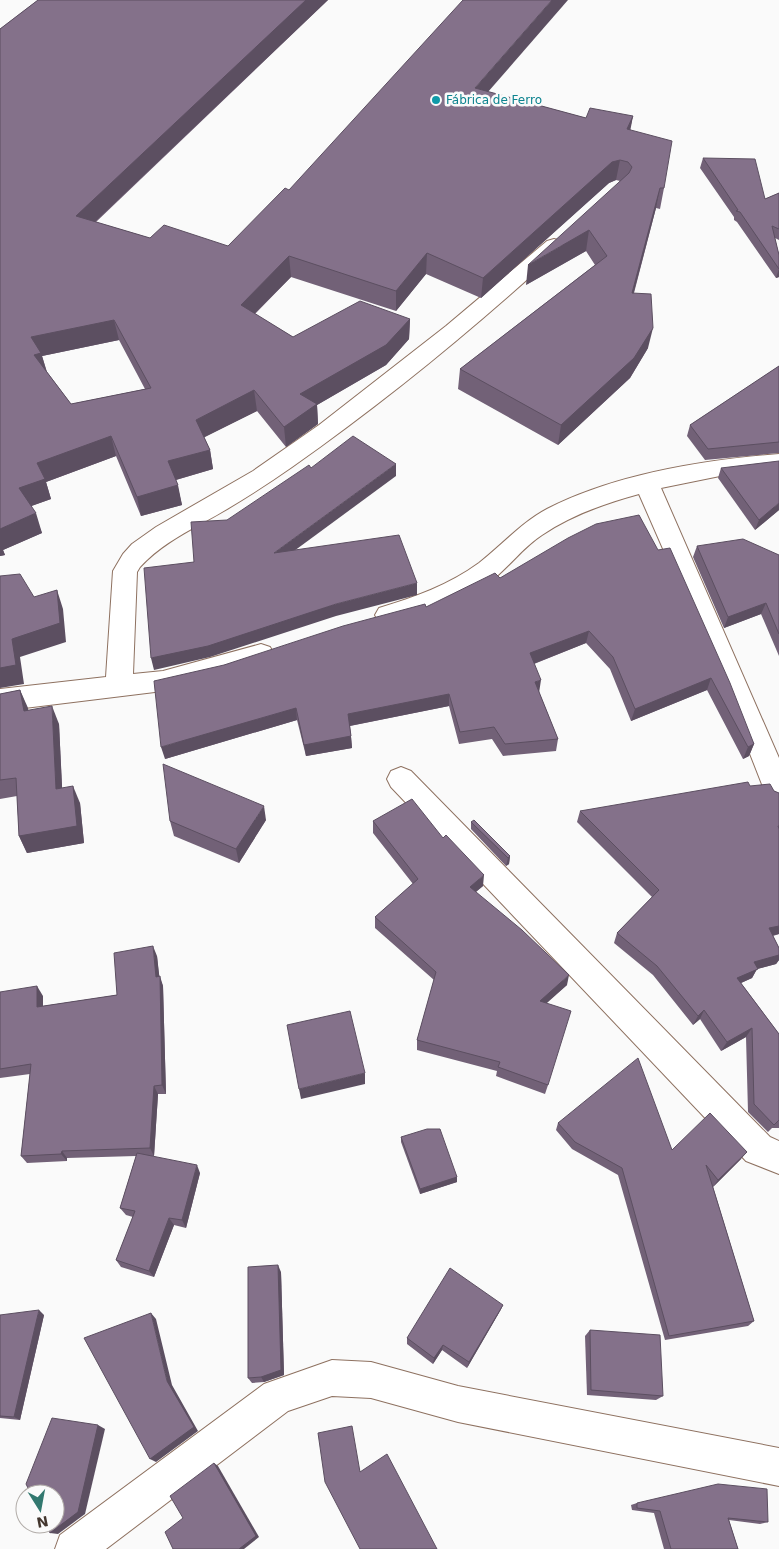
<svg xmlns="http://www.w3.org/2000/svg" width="779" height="1549" viewBox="0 0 779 1549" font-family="'DejaVu Sans',sans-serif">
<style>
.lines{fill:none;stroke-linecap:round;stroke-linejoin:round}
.minor-casing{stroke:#8e7160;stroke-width:2}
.minor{fill:#fff;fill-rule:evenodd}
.wall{fill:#726177;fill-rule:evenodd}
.shaded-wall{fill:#5c4f61}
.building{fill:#84718a;stroke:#5c4f61;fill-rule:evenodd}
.culture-dot{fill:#0f9aa8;stroke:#fafafa;stroke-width:2}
.labels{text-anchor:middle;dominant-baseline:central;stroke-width:5;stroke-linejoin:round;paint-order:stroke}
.far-culture-label{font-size:12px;fill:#0d838f;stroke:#fafafa;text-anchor:start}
</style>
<rect width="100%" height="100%" fill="#fafafa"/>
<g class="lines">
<g class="minor-casing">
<g id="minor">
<path d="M554,239L561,241L564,245L561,249C476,327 386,401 292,467C269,483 246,498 222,512C193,529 163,542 140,567L137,572L133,674L163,671L261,644L270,647L274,654L270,661L163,691L0,711V689L106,677L113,571L123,554L132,544L156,527L253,471L319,425L446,326L547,241Z"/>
<path d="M779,454V470L720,476L661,488L779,758V804L769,800L765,792L727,695L639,494C606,503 571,515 542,535C525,546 512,563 497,576C475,592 405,630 379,622L375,615L379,608C415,597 449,585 479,563C502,545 521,523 547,509C615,474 704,460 779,454Z"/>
<polygon points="401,767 411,771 770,1137 779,1141 779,1174 746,1161 391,787 387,779 391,771"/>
<polygon points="332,1360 371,1362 458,1386 779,1448 779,1486 458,1422 371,1398 332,1396 288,1411 106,1549 55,1549 60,1535 264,1384"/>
</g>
</g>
<use href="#minor" class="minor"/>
</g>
<g class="wall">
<path d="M38,0H328L96,222L150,238L228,246L289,190L489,92L586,118L633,116L630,129L664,188L660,209L656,208L634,293L648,348L630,378L558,445L458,389L460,369L595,265L586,251L526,285L620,181L616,180L609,183L481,298L426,274L396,311L291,277L255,314L293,337L410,319L409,339L386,365L317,405L318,424L286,447L257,411L204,437L210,450L213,469L176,480L182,505L141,516L116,456L46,482L51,499L31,506L42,533L3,550L5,555L0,556V29ZM119,340L145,389L71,404L47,372L42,356Z"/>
<polygon points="703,158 765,199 779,193 779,240 775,238 779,255 779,277 776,278 737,222 734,220 734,217 700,168"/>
<polygon points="779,366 779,453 705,460 687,436 690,425"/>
<polygon points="721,468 779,510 755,530 718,478"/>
<polygon points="639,515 754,744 749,756 743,759 707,690 631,721 610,669 586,643 534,664 539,692 558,739 556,751 503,756 492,739 459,744 449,706 350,726 352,748 306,756 297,720 165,759 224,665 426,607 500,578"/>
<polygon points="697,546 779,555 779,656 761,614 724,628 693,557"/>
<polygon points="20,690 28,710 59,724 62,788 80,803 84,843 27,853 19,836 17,796 0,799 0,694"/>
<polygon points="750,786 774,791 779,793 779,934 773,936 779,948 779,960 776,964 757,969 752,978 741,983 779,1034 779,1128 772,1128 768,1132 748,1112 746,1037 721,1051 700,1019 693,1025 653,975 614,943 617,933 652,897 577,822 580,811"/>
<polygon points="266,820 239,863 174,836 170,821"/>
<polygon points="373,821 483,886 476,892 567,985 546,1003 548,1085 545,1094 496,1076 497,1071 417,1050 417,1040 434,980 375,928 375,917 413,884 373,833"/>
<polygon points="471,822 510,856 509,864 506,866 471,829"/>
<polygon points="157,956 159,976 163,986 166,1094 158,1094 154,1156 150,1156 200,1173 186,1228 174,1225 154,1277 121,1267 116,1260 133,1217 126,1215 120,1208 136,1156 67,1158 67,1161 27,1163 21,1156 30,1074 0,1078 0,992 43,996 43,1006 117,995"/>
<polygon points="558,1123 672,1150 741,1159 713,1187 754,1321 748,1326 665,1340 618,1175 572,1149 556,1130"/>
<polygon points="401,1137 457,1177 457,1182 420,1194 401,1142"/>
<polygon points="281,1272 284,1375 264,1382 252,1383 248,1378"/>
<polygon points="503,1305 500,1311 467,1368 442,1350 433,1364 407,1344 407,1338"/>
<polygon points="0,1315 44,1315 20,1420 0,1418"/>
<polygon points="590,1330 663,1396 656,1400 587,1395 585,1336"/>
<polygon points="637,1503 768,1522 760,1524 729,1520 738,1549 664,1549 654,1513 632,1510 631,1505"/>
</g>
<g class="shaded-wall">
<polygon points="306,0 328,0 80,236 76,216"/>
<polygon points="552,0 568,0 474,108 475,88"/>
<polygon points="633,116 629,137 627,129"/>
<polygon points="620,160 616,180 609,183 481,298 483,278 612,162"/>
<polygon points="660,188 656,208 628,314 632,293"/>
<polygon points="589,230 586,251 526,285 528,265"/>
<polygon points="427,253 426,274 396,311 396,291"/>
<polygon points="289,256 291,277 243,325 241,305"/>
<polygon points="779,269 779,277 776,278"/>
<polygon points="410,319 409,339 386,365 317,405 318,424 286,447 284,427 300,394"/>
<polygon points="114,320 119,340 42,356 47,373 34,355 31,337"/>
<polygon points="653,328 648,348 630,378 558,445 561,425"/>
<polygon points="254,390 257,411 199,440 196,420"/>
<polygon points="111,436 116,456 46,482 51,499 26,508 19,488 37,463"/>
<polygon points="210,450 213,469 172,481 168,461"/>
<polygon points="396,464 396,476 275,565 274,553"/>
<polygon points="178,485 182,505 141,516 137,497"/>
<polygon points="779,503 779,510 755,530 759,520"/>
<polygon points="36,513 42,533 3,550 5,555 0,556 0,529"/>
<polygon points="417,583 417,595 336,616 210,657 154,670 151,658 336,604"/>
<polygon points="57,590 63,609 66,642 20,657 24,684 0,688 0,668 12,639"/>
<polygon points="766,603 761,614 724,628 728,617"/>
<polygon points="589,631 586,643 528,666 530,653"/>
<polygon points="711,678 707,690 631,721 635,709"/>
<polygon points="541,680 539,693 535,682"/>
<polygon points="20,690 28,708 31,728 24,711"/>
<polygon points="449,694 449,706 349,726 348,714"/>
<polygon points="52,706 59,724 63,806 56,789"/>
<polygon points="296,708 297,720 165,759 161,747"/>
<polygon points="351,736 352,748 306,756 304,745"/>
<polygon points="754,744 749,756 743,759 748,747"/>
<polygon points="73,786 80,803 84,843 27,853 19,836"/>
<polygon points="264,806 266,820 239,863 236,849"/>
<polygon points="510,856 509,864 506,866 508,858"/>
<polygon points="484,875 483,886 468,898 470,887"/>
<polygon points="779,926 779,934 764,937 769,928"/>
<polygon points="153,946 157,956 160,982 160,976 163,986 166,1094 162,1085 156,977"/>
<polygon points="779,955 779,960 776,964 757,969 752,978 732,987 737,978 754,962"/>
<polygon points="569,975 567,985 538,1011 540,1001"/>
<polygon points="37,986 43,996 43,1016 37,1007"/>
<polygon points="704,1010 700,1019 693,1025 698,1016"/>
<polygon points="752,1028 746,1037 721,1051 727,1042"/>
<polygon points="365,1073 365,1084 301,1099 299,1089"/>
<polygon points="154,1086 158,1094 154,1156 150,1148"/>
<polygon points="62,1151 67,1158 67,1161 61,1154"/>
<polygon points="747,1152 741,1159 713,1187 718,1180"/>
<polygon points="197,1165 200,1173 186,1228 182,1220"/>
<polygon points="457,1177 457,1182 420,1194 420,1189"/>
<polygon points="169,1218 174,1225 154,1277 149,1271"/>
<polygon points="278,1265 281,1272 284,1375 264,1382 261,1377"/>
<polygon points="503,1305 500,1311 467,1368 469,1362"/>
<polygon points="39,1310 44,1315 20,1420 14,1417"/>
<polygon points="151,1313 156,1319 172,1385 198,1431 156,1462 150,1459 167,1381"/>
<polygon points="443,1345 442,1350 433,1364 434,1358"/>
<polygon points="98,1425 105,1429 85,1514 58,1534 50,1533"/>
<polygon points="214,1463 218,1466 259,1537 244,1549 239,1549"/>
</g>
<g class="building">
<path d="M38,0H306L76,216L150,238L164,225L228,246L285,188L289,190L463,0H552L475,88L586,118L590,108L633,116L627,129L672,141L664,188H660L632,293L651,294L653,328L634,358L561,425L460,369L607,256L589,230L528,265L629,173L632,167L628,162L620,160L612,162L483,278L427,253L396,291L289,256L241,305L293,337L360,301L410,319L386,345L300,394L317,404L284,427L254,390L196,420L210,450L168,461L178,485L137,497L111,436L37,463L45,479L19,488L36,513L0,529V29ZM114,320L151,388L71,404L34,355L41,353L31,337Z"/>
<polygon points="703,158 755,159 765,199 779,193 779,229 772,226 779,255 779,269 740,212 736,211 738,210"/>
<polygon points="779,366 779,442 708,449 690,425"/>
<polygon points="353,436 396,464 274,553 399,535 417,583 336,604 208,646 151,658 144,568 194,562 191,522 227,520 309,465 311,468"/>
<polygon points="779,461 779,503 759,520 721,468"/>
<polygon points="639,515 658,550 670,548 730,683 754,744 748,747 711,678 635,709 613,657 589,631 530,653 541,680 535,682 558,739 505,744 494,727 460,732 449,694 348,714 351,736 304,745 296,708 161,747 154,681 224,665 343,626 425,604 426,607 495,573 500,578 568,538 596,524"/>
<polygon points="743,539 779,555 779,634 766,603 728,617 697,546"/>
<polygon points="20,574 34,597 57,590 60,623 12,639 16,665 0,668 0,576"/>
<polygon points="20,690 24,711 52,706 56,789 73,786 77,826 19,836 16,778 0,780 0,694"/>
<polygon points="163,764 264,806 236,849 170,821"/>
<polygon points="748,782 750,786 770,784 774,791 779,793 779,826 778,826 779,829 779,926 769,928 779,948 779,955 754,962 758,969 737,978 779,1034 779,1120 774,1125 754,1104 752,1028 727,1042 704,1010 698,1016 657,966 617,933 659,890 580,811"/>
<polygon points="412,799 443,838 446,835 484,875 470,887 522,930 569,975 540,1001 571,1011 548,1085 498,1067 500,1062 417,1040 436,972 375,917 418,879 373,821"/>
<polygon points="474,820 510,856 508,858 471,822"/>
<polygon points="153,946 156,977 160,976 162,1085 154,1086 150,1148 62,1151 61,1154 21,1156 31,1064 0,1069 0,992 37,986 37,1007 117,995 114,953"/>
<polygon points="350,1011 365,1073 299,1089 287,1025"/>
<polygon points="638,1058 672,1150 710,1113 747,1152 718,1180 706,1165 754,1321 669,1336 622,1168 575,1142 558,1123"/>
<polygon points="427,1129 440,1129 457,1177 420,1189 401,1137"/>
<polygon points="137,1153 197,1165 182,1220 169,1218 149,1271 116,1260 135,1211 120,1208"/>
<polygon points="278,1265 281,1370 261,1377 248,1378 248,1267"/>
<polygon points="450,1268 503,1305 469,1362 443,1345 434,1358 407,1338"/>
<polygon points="39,1310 14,1417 0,1416 0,1315"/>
<polygon points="151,1313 167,1381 194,1427 150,1459 84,1338"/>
<polygon points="590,1330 660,1335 663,1396 591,1390"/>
<polygon points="52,1418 98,1425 78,1512 50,1533 46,1524 55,1524 55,1494 31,1494 26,1484"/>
<polygon points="352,1426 360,1472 387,1454 437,1549 360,1549 325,1482 318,1433"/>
<polygon points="214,1463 256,1536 239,1549 173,1549 165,1532 183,1518 170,1496"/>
<polygon points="718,1484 767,1489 768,1522 728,1518 738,1549 671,1549 660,1511 637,1508 637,1503"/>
</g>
<circle class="culture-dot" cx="436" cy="100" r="5"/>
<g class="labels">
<g class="far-culture-label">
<text x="446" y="100">Fábrica de Ferro</text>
</g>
</g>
<g transform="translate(40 1509) rotate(169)"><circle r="24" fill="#fafafa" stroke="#b1aca8"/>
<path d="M0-4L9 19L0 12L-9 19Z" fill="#32786f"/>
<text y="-8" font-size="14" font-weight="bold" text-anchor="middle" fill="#43362e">N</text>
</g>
</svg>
